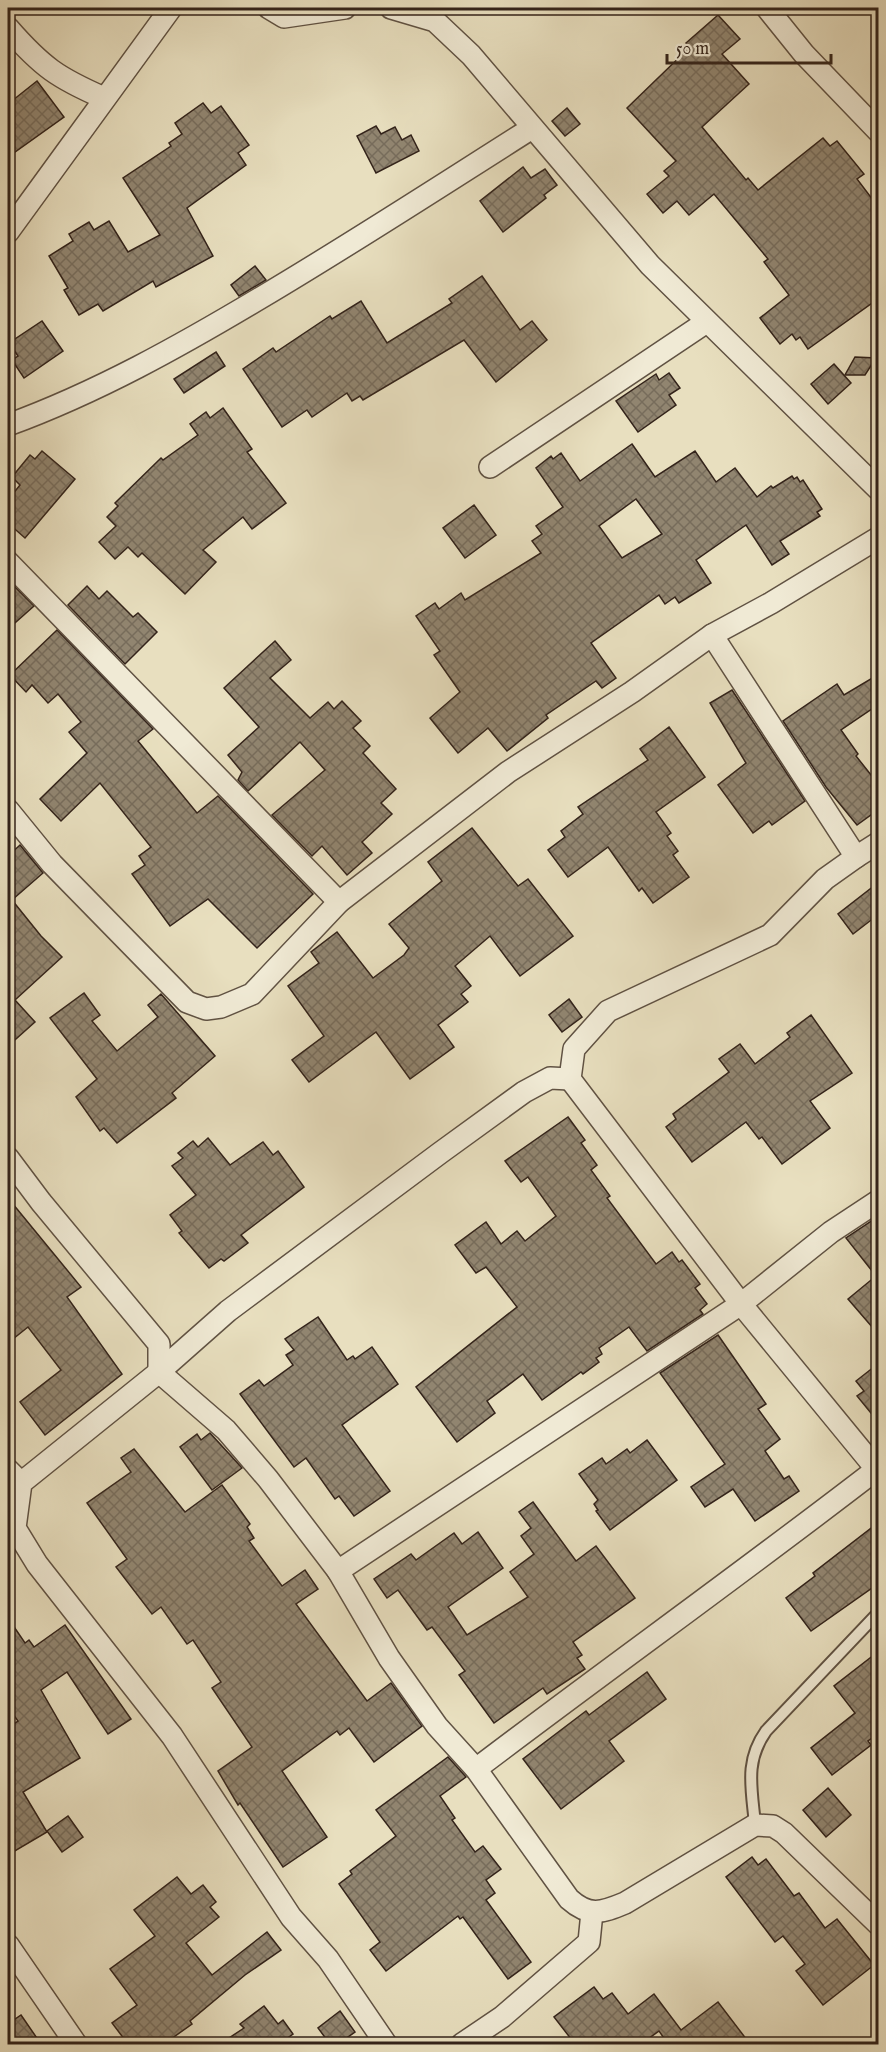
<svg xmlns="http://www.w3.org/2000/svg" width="886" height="2052" viewBox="0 0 886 2052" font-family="'IM FELL English',serif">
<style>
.building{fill:url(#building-cross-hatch);stroke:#33231a;stroke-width:1.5;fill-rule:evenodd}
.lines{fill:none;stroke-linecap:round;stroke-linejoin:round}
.lane-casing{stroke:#605243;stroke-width:14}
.street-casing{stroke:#605243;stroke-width:24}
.lane{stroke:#f0ead5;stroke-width:10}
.street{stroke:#f0ead5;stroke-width:21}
</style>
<defs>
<pattern id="building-cross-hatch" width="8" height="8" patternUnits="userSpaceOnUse" patternTransform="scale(1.5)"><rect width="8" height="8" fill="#918570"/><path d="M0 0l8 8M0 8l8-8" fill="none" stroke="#776c5b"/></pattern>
</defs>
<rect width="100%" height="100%" fill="#e8dfbf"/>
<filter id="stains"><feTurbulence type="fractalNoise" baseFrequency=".00333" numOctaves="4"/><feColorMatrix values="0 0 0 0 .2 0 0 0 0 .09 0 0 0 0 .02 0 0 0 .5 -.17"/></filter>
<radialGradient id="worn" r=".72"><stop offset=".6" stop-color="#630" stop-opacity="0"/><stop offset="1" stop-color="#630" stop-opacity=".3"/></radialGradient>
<g class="building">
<polygon points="718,15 740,39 722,54 749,84 702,127 746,180 748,178 758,190 823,138 830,146 837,141 864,174 857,179 879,208 879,298 808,349 800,337 796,340 792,334 780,344 760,318 789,295 764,262 768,259 714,194 689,215 677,201 663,213 647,194 669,176 664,171 676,161 627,108 690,47 686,43"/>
<polygon points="37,81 64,117 8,157 8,104"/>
<polygon points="203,103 211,113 221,106 249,145 238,153 246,165 187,208 213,256 156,287 153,281 103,311 98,304 79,315 64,290 68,288 49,256 73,241 69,234 89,222 94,230 109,221 128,252 160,235 123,178 171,146 169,143 182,134 175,123"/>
<polygon points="567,108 580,124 565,136 552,121"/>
<polygon points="376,126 381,134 395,127 402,140 411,135 419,151 376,173 357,136"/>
<polygon points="523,167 531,178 545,169 557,185 544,195 546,198 503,232 480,201"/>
<polygon points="255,266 266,280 239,296 231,285"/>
<polygon points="482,276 520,330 532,321 547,340 496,382 464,340 363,400 360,396 352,401 347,393 312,417 307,410 282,427 243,369 273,348 276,352 330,316 332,319 361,301 387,343 452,303 449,299"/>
<polygon points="42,321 63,351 24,378 12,360 18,356 9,343"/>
<polygon points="216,352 225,366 184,393 174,379"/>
<polygon points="855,357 876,358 865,375 845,375"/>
<polygon points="834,364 851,383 828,404 811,384"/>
<polygon points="669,373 680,388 669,395 676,405 638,432 616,401 656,374 659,380"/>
<polygon points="223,408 252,449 247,452 286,503 252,529 243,517 203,550 216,562 185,594 142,553 138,557 128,547 115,559 99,542 116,526 107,517 118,506 115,503 161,458 163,460 198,435 190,424 206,412 210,418"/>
<path d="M632,444L655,477L695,451L716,482L735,468L757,497L771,486L773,488L792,476L794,479L797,477L800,482L803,480L822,509L817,512L820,516L780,541L789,554L772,565L746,525L696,560L711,583L679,603L675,597L665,604L659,595L591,643L616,678L602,688L596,681L546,715L548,718L507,751L488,728L458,753L430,718L460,692L434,655L440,651L416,616L435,603L439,609L461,593L465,600L541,553L532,541L542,534L536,526L563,507L536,468L551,456L553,459L561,453L580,481ZM636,499L662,534L622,558L599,526Z"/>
<polygon points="42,451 75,479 25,538 8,523 8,500 20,485 12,477 30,455 35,459"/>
<polygon points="474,505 496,535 465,558 443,528"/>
<polygon points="8,580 34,606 8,629"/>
<polygon points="87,586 99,599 107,591 133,617 138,613 157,632 125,664 68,605"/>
<polygon points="57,630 153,729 138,741 197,813 218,796 313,894 257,948 208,899 170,926 132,874 145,865 139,856 151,847 100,783 61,821 40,799 87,753 69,732 81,722 58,694 48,703 32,685 26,692 10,675"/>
<polygon points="275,641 291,660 270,678 310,718 328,702 334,709 342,701 361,721 353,728 370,746 363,753 396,789 381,803 392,814 362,842 372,853 347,875 322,846 312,856 272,815 325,770 300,742 248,791 238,780 242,772 228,755 259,727 224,688"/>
<polygon points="879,674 879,704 841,730 858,754 856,756 879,785 879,809 857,825 826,787 783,721 837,684 844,695"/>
<polygon points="732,690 805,801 772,825 769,821 753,833 718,785 746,763 710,703"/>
<polygon points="669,727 705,777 656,812 671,833 667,836 678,851 673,855 689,877 653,903 642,888 639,891 608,847 568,877 548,850 565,837 561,831 583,814 578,807 648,760 640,749"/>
<polygon points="472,828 518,886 528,879 573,936 520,976 490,936 455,966 471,986 461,994 468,1002 438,1025 454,1047 410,1079 376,1032 309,1082 292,1060 324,1036 288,986 319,963 311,952 337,932 373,978 404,955 409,948 389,924 442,881 428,862"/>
<polygon points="20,845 43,873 12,900 41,936 62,957 15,1000 35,1022 8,1046 8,856"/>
<polygon points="879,882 879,914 853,934 838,914"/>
<polygon points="84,993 100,1015 92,1021 117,1051 158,1017 148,1005 161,994 215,1056 172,1093 176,1098 117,1143 104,1128 100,1131 76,1097 97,1079 50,1018"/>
<polygon points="569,999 582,1017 562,1032 549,1015"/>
<polygon points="811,1015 852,1073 810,1101 830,1128 782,1164 762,1137 759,1139 746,1122 692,1162 666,1127 676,1119 673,1114 729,1072 719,1059 740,1044 755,1064 790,1037 787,1033"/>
<polygon points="568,1117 585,1140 581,1143 597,1165 591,1170 610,1196 607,1198 656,1264 672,1252 679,1262 682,1260 700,1284 695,1288 707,1304 700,1310 703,1314 647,1351 629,1327 599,1348 602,1354 596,1358 599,1362 583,1374 581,1372 542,1400 523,1374 487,1401 495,1413 457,1442 416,1387 517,1307 486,1267 476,1273 455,1245 486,1222 501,1244 517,1231 525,1241 556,1216 528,1177 521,1182 505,1161"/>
<polygon points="208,1138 230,1165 263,1142 273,1155 278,1151 304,1187 241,1235 248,1243 224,1261 221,1259 209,1268 179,1233 182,1231 170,1215 196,1195 172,1166 183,1158 178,1153 193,1141 198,1147"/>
<polygon points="8,1198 81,1287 67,1297 122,1374 45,1435 20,1402 61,1370 28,1327 8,1343"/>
<polygon points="879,1216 879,1335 848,1299 876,1276 846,1238"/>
<polygon points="318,1317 347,1360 353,1356 355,1359 372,1347 398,1384 342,1425 390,1491 354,1516 339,1496 335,1499 306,1458 294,1467 240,1394 259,1380 264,1386 293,1365 286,1355 294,1350 285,1339"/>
<polygon points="718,1335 766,1404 758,1409 780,1439 765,1451 784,1479 789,1476 799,1491 755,1521 733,1489 705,1507 691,1487 725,1464 660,1373"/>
<polygon points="879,1363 879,1423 857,1396 864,1391 856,1381"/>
<polygon points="210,1433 242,1468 212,1490 180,1447 197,1434 201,1440"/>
<polygon points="647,1440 677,1480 610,1530 596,1511 598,1510 594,1504 598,1500 579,1474 602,1458 606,1464 627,1449 630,1453"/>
<polygon points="134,1449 185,1512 222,1485 250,1524 247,1527 254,1538 249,1541 282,1586 305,1570 318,1589 296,1604 367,1701 391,1683 422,1726 374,1762 349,1728 340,1735 337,1731 282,1771 327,1837 283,1867 240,1803 238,1805 218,1771 252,1747 212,1688 221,1682 193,1640 187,1644 161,1607 152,1614 116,1567 127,1559 87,1503 131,1472 121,1458"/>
<polygon points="533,1502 576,1561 596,1546 635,1598 573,1642 582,1655 577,1658 585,1669 547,1694 543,1688 494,1723 459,1675 465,1671 432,1627 427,1630 398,1590 387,1598 374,1579 411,1554 416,1560 454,1533 462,1544 478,1532 503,1568 448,1607 467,1635 528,1597 510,1572 534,1554 521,1536 531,1528 519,1512"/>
<polygon points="879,1522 879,1583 811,1631 786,1598 815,1576 813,1573"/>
<polygon points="8,1618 25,1643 29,1640 34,1647 65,1625 131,1719 108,1734 67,1672 41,1690 80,1758 23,1792 47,1832 8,1855 8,1728 18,1721 8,1707"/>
<polygon points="879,1651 879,1733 868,1741 871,1745 832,1775 811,1748 855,1713 834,1686"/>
<polygon points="647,1672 666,1699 609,1741 624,1761 561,1809 523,1759 586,1711 589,1715"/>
<polygon points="448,1757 466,1777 440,1796 455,1818 452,1820 475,1852 483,1846 501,1869 486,1880 495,1893 486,1900 531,1962 508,1979 463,1917 460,1919 458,1916 386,1971 370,1950 380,1942 339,1884 352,1874 350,1871 396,1836 376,1810"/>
<polygon points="828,1788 851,1815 826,1837 803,1810"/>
<polygon points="68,1816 83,1837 62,1852 47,1831"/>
<polygon points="752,1857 758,1865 766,1859 794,1896 799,1893 825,1928 837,1919 874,1965 823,2005 796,1971 805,1964 783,1936 775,1942 726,1877"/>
<polygon points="177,1877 191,1894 203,1885 216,1902 210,1907 219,1917 186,1943 212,1975 267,1932 281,1950 245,1975 190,2021 192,2024 164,2044 128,2044 112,2023 137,2005 110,1969 155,1936 134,1910"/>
<polygon points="594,1987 603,1999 612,1993 628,2014 654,1994 681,2030 718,2002 750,2044 662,2044 666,2041 659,2031 641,2044 575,2044 554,2017"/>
<polygon points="264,2006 278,2024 283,2020 293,2034 279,2044 220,2044 244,2028 240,2024"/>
<polygon points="340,2011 355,2032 338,2044 330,2044 318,2028"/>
<polygon points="21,2015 41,2044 8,2044 8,2024"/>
</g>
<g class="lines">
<g class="lane-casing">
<path id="lane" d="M755,1825C752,1789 744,1762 766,1731L878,1613"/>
</g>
<g class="street-casing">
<g id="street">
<polyline points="269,8 284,17 345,8"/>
<polyline points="391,8 435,21 471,55 650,265 878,489"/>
<polyline points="767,8 804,54 878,131"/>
<path d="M8,28C42,67 58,78 104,98"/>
<polyline points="8,232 171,8"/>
<path d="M8,425C98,392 180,346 262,297C353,243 442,185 532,128"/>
<polyline points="490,467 705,323"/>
<polyline points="8,562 339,902"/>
<polyline points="712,635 856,857 825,879 770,935 608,1011 574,1049 570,1079 741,1304 878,1471"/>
<polyline points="8,810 52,864 187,1002 206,1009 221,1007 252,994 339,902 508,772 632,692 712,635 771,603 878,538"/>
<polyline points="856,857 878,843"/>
<path d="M8,1158L41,1202L159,1344V1372L226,1430L268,1479L338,1571L389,1658L437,1726L476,1769L569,1899C589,1917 601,1913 625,1903L755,1825L773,1826L784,1833L878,1924"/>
<polyline points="8,1470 21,1483"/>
<polyline points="338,1571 741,1304 831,1232 878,1201"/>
<path d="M476,1769C609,1668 745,1571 877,1469"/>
<polyline points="8,1945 76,2044"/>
<polyline points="386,2044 328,1959 291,1917 172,1736 37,1564 15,1528 21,1483 159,1372 228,1311 440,1153 524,1092 550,1078 570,1079"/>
<polyline points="462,2044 502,2017 589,1942 592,1912"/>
</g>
</g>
<use href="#lane" class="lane"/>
<use href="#street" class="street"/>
</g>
<rect width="886" height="2052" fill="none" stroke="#e8dfbf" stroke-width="30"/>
<rect x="9" y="9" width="868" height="2034" fill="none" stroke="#33231a" stroke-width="3"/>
<rect x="15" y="15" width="856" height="2022" fill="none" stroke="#33231a" stroke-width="1.5"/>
<path d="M667 54v9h164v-9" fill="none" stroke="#33231a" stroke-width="3"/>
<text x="676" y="54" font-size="18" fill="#33231a" stroke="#f0ead5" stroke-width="4.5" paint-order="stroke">50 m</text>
<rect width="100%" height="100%" filter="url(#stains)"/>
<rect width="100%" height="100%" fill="url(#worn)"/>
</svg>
